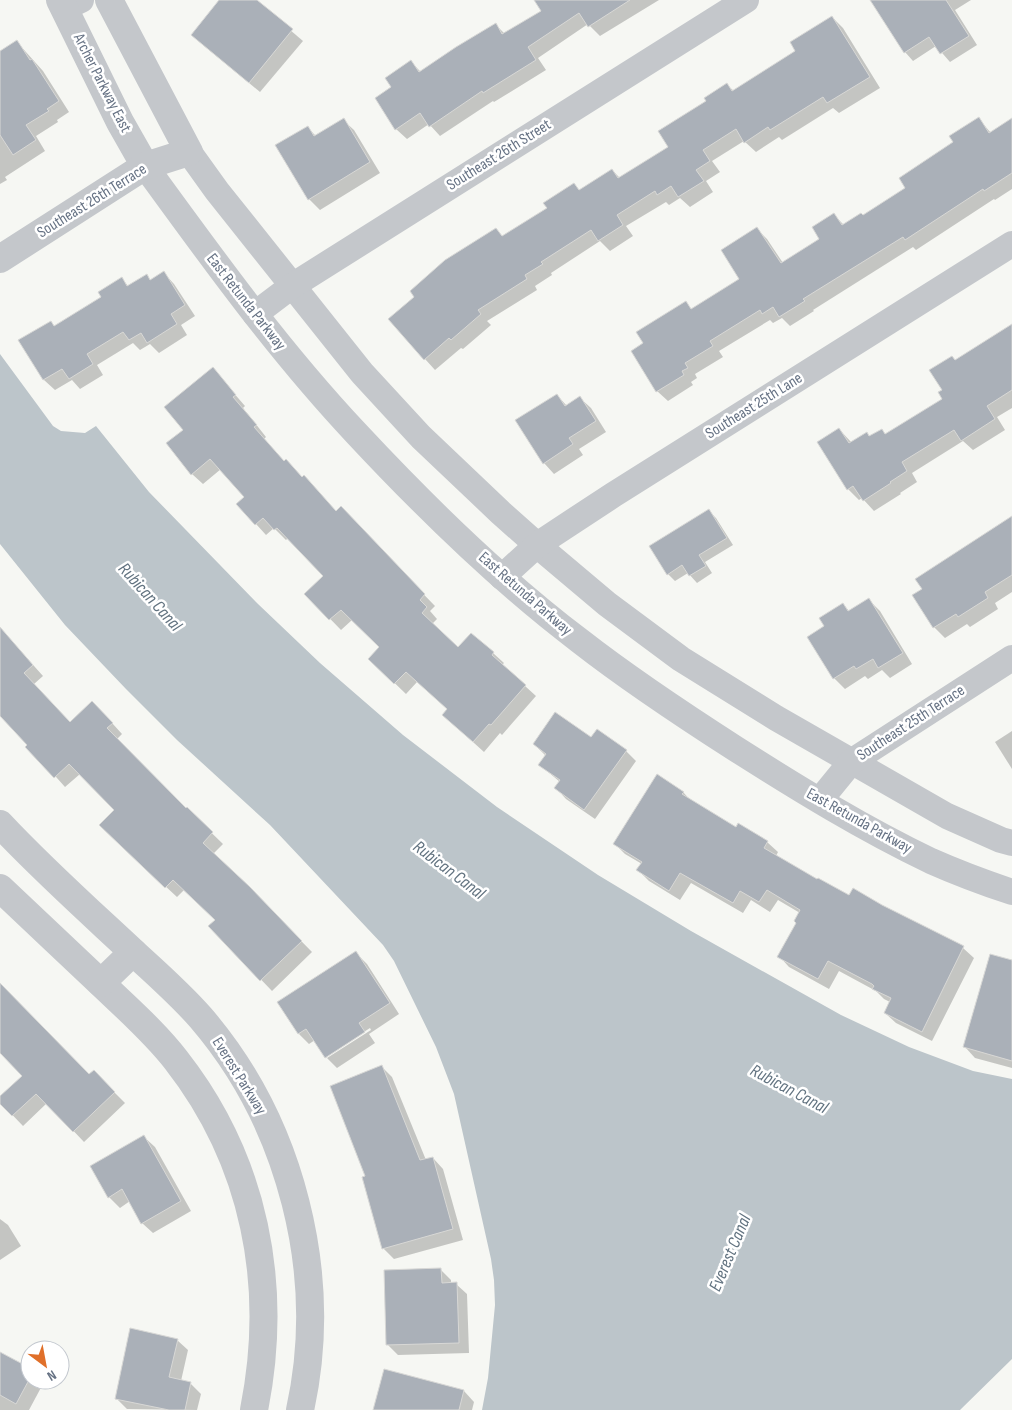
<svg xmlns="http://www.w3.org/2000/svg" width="1012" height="1410" viewBox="0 0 1012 1410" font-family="'Sofia Sans Condensed',sans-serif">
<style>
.water{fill:#bcc5ca}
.shadow{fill:#0003}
.building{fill:#aab0b8;stroke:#d8d8d6}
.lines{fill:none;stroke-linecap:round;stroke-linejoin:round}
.minor{stroke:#c4c7cb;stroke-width:26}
.tertiary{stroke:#c4c7cb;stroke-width:28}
.labels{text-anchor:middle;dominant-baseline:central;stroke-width:5;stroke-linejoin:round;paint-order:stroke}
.street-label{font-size:16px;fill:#667284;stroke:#fff}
.water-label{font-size:18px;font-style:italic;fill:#627380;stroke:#fff}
</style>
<rect width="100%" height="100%" fill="#f6f7f3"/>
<polygon class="water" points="0,354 53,426 61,431 85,433 96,426 149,492 258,604 320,663 403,735 497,807 598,875 691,931 841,1015 909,1047 973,1071 1012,1079 1012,1359 960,1410 482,1410 488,1378 495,1305 494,1280 491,1259 454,1094 436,1047 394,961 383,945 270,825 177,740 126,689 65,625 0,544"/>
<g class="shadow">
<polygon points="221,0 255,0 303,41 260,92 203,45 192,35"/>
<polygon points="535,0 659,0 600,36 588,24 538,58 546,70 494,102 493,101 440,136 429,124 407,139 396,129 376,98 393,87 411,62 421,72 495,24 505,34 543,11"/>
<polygon points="880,0 971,0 955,10 977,45 950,62 936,46 913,61 905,52"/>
<polygon points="832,17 843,28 880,88 839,113 833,108 782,140 779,137 756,152 744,141 712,161 720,172 706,181 713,192 690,207 680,198 669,205 666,202 626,226 633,236 610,251 600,241 551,273 552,275 535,286 537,290 487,321 491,325 463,349 461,348 435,370 425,359 496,230 503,237 612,170 620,178 669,147 707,102 727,85 734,91 797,51"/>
<polygon points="17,42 43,71 69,112 57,120 58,122 36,136 45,151 5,177 7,180 0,184 0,53"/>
<polygon points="979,119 991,133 1012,119 1012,189 995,200 994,199 916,250 913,247 813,310 814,311 790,326 782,318 773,323 770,320 719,351 723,357 695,374 697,378 691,382 693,385 668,401 657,391 645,344 686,303 692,310 740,279 757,229 767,239 783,263 821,240 834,215 844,225 863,217 907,188"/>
<polygon points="343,120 354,130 380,173 320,210 309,199 307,127 316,136"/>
<polygon points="164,273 174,284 195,316 181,325 187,335 159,353 150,344 140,350 133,343 97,365 103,375 80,389 72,380 55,390 44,380 20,341 50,322 55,327 103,297 122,279 129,287 146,276 151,281"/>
<polygon points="1012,325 1012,408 997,417 1005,430 973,450 963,441 912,473 917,482 900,493 901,494 874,511 862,498 859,500 848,489 818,442 839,429 852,443 870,437 881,430 886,435 944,399 943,391 956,361"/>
<polygon points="213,369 245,406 243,408 266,437 264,439 285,462 336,512 340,508 435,606 430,611 437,619 432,624 459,649 493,653 504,663 502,665 536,696 502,735 500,733 484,752 443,715 448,709 417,682 406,694 380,669 381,647 352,620 341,630 306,594 324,576 288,538 286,540 274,528 266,535 256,524 246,497 221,469 203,484 192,474 184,430"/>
<polygon points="557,395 567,406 580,398 591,408 606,432 579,449 583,455 554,474 544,463"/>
<polygon points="709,511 716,518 733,545 705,562 712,573 697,583 688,573 675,581 668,574"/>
<polygon points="1012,518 1012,592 995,603 998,609 970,627 967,624 945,638 934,627 914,595"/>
<polygon points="869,600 880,611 912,664 890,678 882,670 868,679 865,676 845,689 834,678 809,637 825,627 843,604 850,612"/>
<polygon points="0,628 43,676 34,684 70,723 103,713 122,734 117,739 186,810 187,809 223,844 213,854 249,888 312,952 272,991 210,926 216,920 184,890 177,897 111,836 116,810 80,774 65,787 0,714"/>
<polygon points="1012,731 1012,769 995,742"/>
<polygon points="592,739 626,751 636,761 595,819 566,799 556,788 560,782 540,765 546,756 534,744"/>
<polygon points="683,792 693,803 736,829 767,842 778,852 776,856 818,880 850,896 881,906 963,948 974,958 932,1041 896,1023 885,1013 890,1002 884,999 876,991 839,971 829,989 789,967 779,956 797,923 800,913 778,900 770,912 751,900 743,913 691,883 680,900 649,881 638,870 642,864 625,854 615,844"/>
<polygon points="356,953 367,964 399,1014 369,1034 375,1043 337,1068 327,1058 371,1030 370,1028 327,1056 327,1058 315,1040 309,1044 299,1034"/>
<polygon points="1012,961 1012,1068 975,1058 965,1047"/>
<polygon points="0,985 90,1076 104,1082 125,1103 84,1142 47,1103 23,1126 0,1102 0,1098 23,1076 0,1051"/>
<polygon points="382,1067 392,1077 426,1160 433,1158 443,1169 463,1240 394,1259 383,1248 367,1176"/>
<polygon points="144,1137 155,1147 191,1211 153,1233 142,1223 130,1201 120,1208 109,1197"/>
<polygon points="0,1219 8,1225 21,1246 0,1260"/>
<polygon points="440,1269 451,1280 451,1284 456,1284 467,1294 469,1353 398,1355 388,1345"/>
<polygon points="177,1340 188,1350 181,1381 190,1383 201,1394 197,1410 127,1409 116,1398"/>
<polygon points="0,1353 30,1370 30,1380 42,1380 44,1382 29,1410 0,1410"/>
<polygon points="385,1370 464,1391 474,1402 472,1410 374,1410"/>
</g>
<g class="building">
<polygon points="219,0 257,0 293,29 249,83 191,35"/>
<polygon points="534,0 630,0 588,27 579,13 528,47 536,60 483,93 482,91 429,127 420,113 395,130 375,98 391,87 385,78 411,60 419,72 456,47 496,23 502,34 541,11"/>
<polygon points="870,0 946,0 969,36 940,54 929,37 904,53"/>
<polygon points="832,16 870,77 827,103 823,97 770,130 768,127 744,143 736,129 703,150 710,161 696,170 704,181 678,197 671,186 657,195 655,191 617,215 623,225 598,241 591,230 541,262 543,264 525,275 527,279 478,310 481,314 451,340 449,338 424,360 388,319 414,297 410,291 445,260 496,228 502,236 547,208 543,203 574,183 579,190 612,169 618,178 668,147 658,131 706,101 704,98 727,83 732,91 795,51 790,42"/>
<polygon points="17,40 30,60 32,59 59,101 47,109 49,111 26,125 36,140 13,155 0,135 0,51"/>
<polygon points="979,117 989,133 1012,118 1012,173 984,191 983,189 905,240 903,237 803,299 805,301 779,317 773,307 762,314 760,310 710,341 713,346 685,363 688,368 682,371 684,375 656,392 631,351 643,343 636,332 686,301 691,309 739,279 721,250 757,227 781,263 819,239 812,227 834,213 842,225 861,213 863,215 905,188 899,178 953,142 949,136"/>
<polygon points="344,118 370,162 308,200 275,145 308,126 314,136"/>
<polygon points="164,271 185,305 171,314 177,324 147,343 141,333 129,340 123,332 87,354 93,364 69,379 62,369 43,380 18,340 51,321 54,326 101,297 98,292 122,277 127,286 147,274 150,280"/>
<polygon points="1012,324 1012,390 987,406 995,419 961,441 954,430 902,462 907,471 890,482 891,483 863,501 853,486 847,490 817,442 839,428 849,443 867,432 869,436 882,429 885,434 942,399 938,392 942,390 929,370 952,356 955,360"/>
<polygon points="213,367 236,395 233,397 257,425 254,427 284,461 286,459 302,477 304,475 336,511 341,506 425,594 420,600 427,607 422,613 458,647 471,633 494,652 492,655 526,685 491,725 489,724 473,742 442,715 447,709 406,672 394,684 368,659 379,647 341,610 329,620 304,594 323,576 277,528 274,530 263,518 255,525 236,504 244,497 210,459 191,475 166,443 183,430 164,407"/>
<polygon points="557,394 565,406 580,396 596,421 569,438 573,444 543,464 515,420"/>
<polygon points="709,509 727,538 699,555 706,566 689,576 682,565 667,575 649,546"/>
<polygon points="1012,516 1012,575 985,592 988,598 958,617 956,614 933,628 912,595 922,589 915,579"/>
<polygon points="869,598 903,653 878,668 873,659 856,669 854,666 833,679 807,637 824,626 819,618 843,603 848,611"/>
<polygon points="0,627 33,665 24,673 70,722 92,701 113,723 107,728 186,808 187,807 213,832 203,843 250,887 302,941 260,981 208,926 215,920 173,880 165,888 99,825 114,810 69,764 54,778 25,747 27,745 0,716"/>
<polygon points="555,712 591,737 597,729 627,750 584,810 554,788 560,780 538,765 546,754 533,744"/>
<polygon points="657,774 684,792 682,794 736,827 738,823 768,841 764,848 817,879 818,878 849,895 853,888 882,905 964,946 922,1032 884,1013 891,998 872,989 874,986 872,984 828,961 818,979 777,957 796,923 794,921 800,910 767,890 759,902 740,891 733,903 680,873 669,891 636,870 642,862 613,844"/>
<polygon points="356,951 390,1003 359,1023 365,1032 325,1058 306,1029 298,1034 277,1002"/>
<polygon points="990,954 1012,960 1012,1061 963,1047"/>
<polygon points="0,983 89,1074 94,1070 115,1092 73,1132 36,1094 12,1116 0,1104 0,1096 22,1076 0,1053"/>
<polygon points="382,1065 420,1160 433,1157 453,1229 382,1249 362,1177 365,1176 330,1086"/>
<polygon points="144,1135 181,1201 141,1224 122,1189 108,1198 90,1166"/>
<polygon points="441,1268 442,1283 457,1282 459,1343 386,1345 384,1270"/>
<polygon points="130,1328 178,1339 169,1377 191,1382 185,1410 169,1410 115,1399"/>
<polygon points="0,1352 30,1368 30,1378 16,1404 0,1395"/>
<polygon points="384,1369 464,1390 459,1410 373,1410"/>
</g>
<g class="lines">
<g class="minor">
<polyline points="64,8 81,0"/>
<polyline points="189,152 217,191 362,373 421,437 501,513 537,545 607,604 681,659 776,718 947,816 1001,840 1012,843"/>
<path d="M145,166C212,258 278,350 356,433C425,507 499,580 580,641C630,680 683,715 736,749C799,789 864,829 931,861C958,873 985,883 1012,892"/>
<polyline points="255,314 292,286 746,0"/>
<polyline points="502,577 537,545 613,495 1012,244"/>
<polyline points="820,800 851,762 1012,658"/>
</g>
<g class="tertiary">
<polyline points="60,0 120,122 145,166"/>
<polyline points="0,259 145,166 189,152 109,0"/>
<path d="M0,824C42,869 88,910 133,952C156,973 180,994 201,1018C291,1123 330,1274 300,1410"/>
<path d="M0,888C36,922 71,955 107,989C131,1012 156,1034 176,1060C255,1161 279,1285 254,1410"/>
<polyline points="101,983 133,952"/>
</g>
</g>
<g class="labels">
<g class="street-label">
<text transform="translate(102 83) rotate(63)">Archer Parkway East</text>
<text transform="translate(499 155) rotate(-32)">Southeast 26th Street</text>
<text transform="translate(92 201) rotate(-32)">Southeast 26th Terrace</text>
<text transform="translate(246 302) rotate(52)">East Retunda Parkway</text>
<text transform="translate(754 406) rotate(-32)">Southeast 25th Lane</text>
<text transform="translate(525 594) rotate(41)">East Retunda Parkway</text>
<text transform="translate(911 723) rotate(-33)">Southeast 25th Terrace</text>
<text transform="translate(859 821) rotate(29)">East Retunda Parkway</text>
<text transform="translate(239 1076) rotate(58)">Everest Parkway</text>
</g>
<g class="water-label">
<text transform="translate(150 597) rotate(48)">Rubican Canal</text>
<text transform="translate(449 870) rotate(37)">Rubican Canal</text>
<text transform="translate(789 1089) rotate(28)">Rubican Canal</text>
<text transform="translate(730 1253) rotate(-67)">Everest Canal</text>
</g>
</g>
<g transform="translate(45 1365) rotate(148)"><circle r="24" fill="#ffffff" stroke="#c2c7ce"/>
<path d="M0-4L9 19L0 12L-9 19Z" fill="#e0702a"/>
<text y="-8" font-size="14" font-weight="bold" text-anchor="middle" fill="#667284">N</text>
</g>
</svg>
